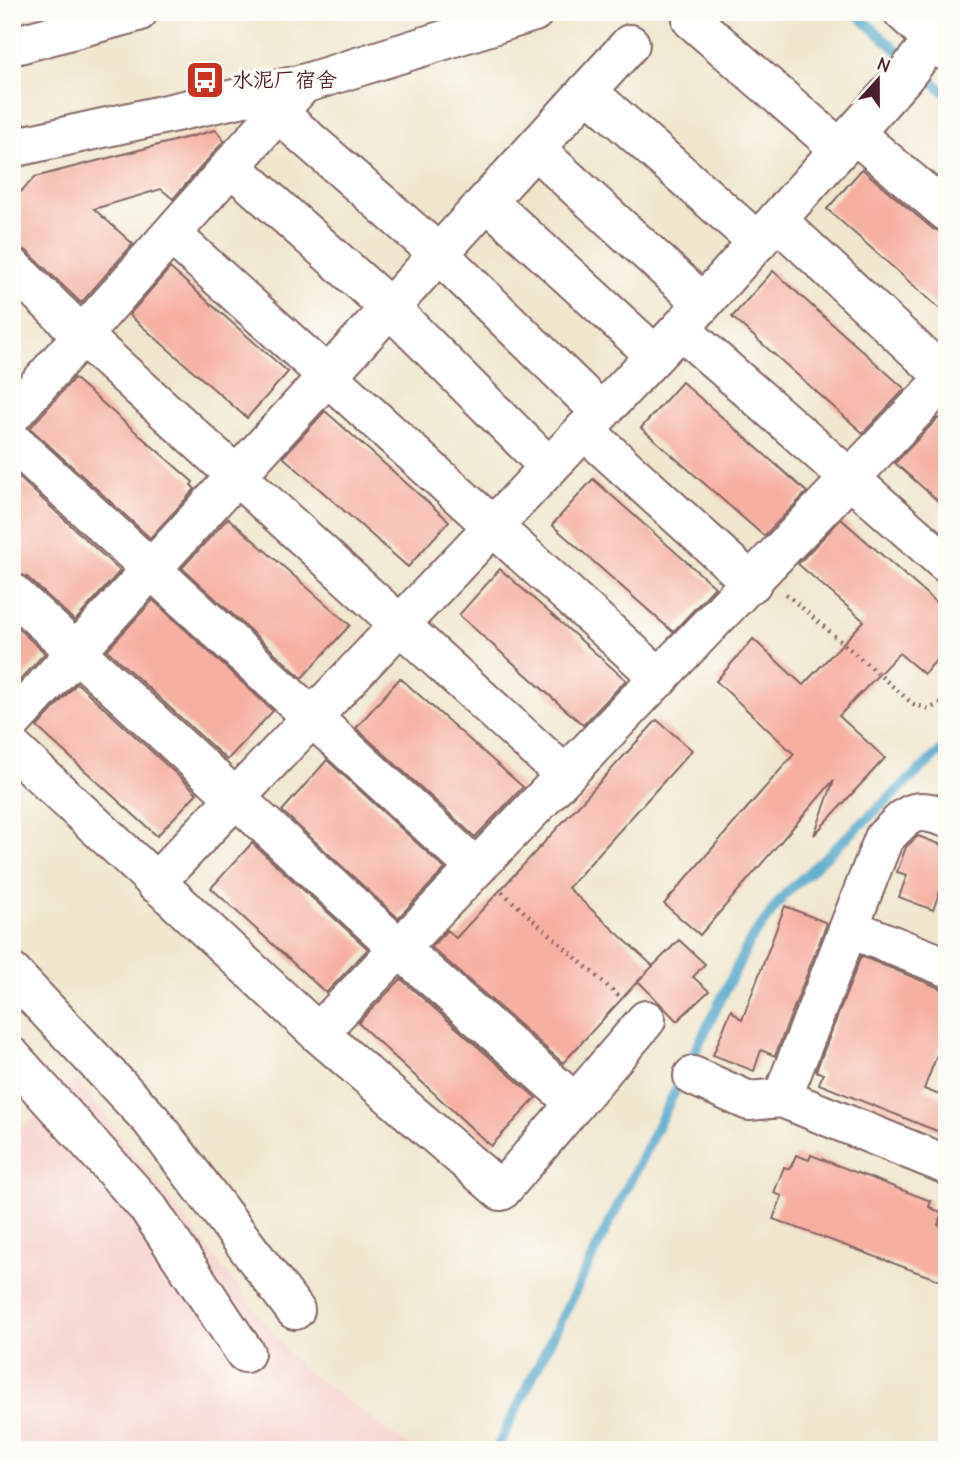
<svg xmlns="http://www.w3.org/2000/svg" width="959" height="1462" viewBox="0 0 959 1462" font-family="'Comic Neue','LXGW WenKai TC',sans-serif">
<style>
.built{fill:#f7d0cc}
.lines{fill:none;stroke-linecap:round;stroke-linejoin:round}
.stream{stroke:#4ea5ca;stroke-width:10}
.building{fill:#f6b0a0}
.minor-casing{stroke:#846563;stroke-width:42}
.path{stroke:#846563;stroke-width:4.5;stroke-dasharray:2 5;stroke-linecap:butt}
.minor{stroke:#fff;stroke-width:38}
.labels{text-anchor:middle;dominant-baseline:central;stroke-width:7;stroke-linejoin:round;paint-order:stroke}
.poi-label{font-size:21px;fill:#4a1f2b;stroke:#fdfcf7;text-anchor:start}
</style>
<rect width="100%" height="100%" fill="#fdfcf7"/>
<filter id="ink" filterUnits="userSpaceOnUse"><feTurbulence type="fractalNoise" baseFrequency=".0143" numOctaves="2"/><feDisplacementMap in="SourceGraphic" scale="14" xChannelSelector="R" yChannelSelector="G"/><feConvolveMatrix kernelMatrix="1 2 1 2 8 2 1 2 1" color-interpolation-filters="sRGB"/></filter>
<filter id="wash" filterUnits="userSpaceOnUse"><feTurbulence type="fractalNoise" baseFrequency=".00686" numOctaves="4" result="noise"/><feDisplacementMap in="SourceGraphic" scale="28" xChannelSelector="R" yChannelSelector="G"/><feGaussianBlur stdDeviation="1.57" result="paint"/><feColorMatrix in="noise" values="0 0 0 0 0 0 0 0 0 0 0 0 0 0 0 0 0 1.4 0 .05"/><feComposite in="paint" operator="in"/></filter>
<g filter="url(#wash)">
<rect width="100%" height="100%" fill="#f0e6cc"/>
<polygon class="built" points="76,1079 299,1366 415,1450 12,1450 12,1137"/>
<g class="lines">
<g class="stream">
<polyline points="854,12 907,59"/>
<polyline points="918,69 947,94"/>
<polyline points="496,1450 750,941 784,895 947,745"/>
</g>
</g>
<g id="blocks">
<g class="building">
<polygon points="216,130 224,141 173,199 161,189 94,209 133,244 81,303 27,251 12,244 12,201 35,177"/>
<polygon points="862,169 933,229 947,233 947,315 827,209"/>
<polygon points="170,268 288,372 247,418 129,315"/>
<polygon points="773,271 905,389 863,433 732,317"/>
<polygon points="74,378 193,482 191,485 195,489 150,538 30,428"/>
<polygon points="682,382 807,492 764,536 641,428"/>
<polygon points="325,411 449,521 408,567 283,457"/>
<polygon points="938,418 947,426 947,509 895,463"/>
<polygon points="12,471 120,571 75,621 27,577 12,572"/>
<polygon points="593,479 715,587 673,632 552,525"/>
<polygon points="228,518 350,625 302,678 182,568"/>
<polygon points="841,519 947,612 947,648 924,674 899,653 839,716 885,758 814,835 834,780 700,935 664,904 794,754 716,681 753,639 803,685 864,621 798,564"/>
<polygon points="500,569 626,680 583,725 459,615"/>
<polygon points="153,600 273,711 227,760 107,650"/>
<polygon points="12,623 45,653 12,689"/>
<polygon points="400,678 523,787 475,837 356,728"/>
<polygon points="77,683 197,793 157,836 37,727"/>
<polygon points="657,720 692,750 568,888 653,966 638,981 679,940 705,964 693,977 709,991 677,1021 638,981 563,1063 431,947 447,930 456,938"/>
<polygon points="327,760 445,869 398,918 282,811"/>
<polygon points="918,836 947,847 947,891 941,888 933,910 899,897 907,875 897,872 906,847"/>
<polygon points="252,843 368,949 326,993 211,888"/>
<polygon points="785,906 827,923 775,1056 761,1050 754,1071 713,1055 731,1010 742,1020"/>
<polygon points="861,956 947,991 947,1029 924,1089 947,1098 947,1135 819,1084 823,1074 816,1071"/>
<polygon points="401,979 536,1098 491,1146 358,1023"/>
<polygon points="796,1155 809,1160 811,1155 931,1201 929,1207 942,1213 938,1225 947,1229 947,1283 773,1219 782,1196 774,1193 784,1167 790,1169"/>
</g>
</g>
</g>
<g filter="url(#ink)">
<use href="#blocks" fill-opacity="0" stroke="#846563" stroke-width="2"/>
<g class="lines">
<g class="minor-casing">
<g id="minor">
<polyline points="903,12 947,52"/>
<polyline points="692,20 840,149"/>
<polyline points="12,46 138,12"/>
<polyline points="587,91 758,242"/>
<polyline points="278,113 439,254 601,412"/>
<polyline points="854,133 947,212"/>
<polyline points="12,148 303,84 534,12"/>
<polyline points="535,149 703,303"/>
<polyline points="232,167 390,308 549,467"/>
<polyline points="487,201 655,355"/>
<polyline points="777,220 946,378"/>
<polyline points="172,235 660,678"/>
<polyline points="12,267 84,337 565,775"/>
<polyline points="680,329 947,564"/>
<polyline points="12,415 303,84"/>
<polyline points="584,430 752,583"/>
<polyline points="12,441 476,868"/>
<polyline points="12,593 399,948 575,1103"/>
<polyline points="12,722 630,44"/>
<polyline points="12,748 318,1033 501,1191 646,1020"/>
<polyline points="155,883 680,329 903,78 932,41"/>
<polyline points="849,928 947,967"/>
<polyline points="12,973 151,1120 295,1310"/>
<polyline points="318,1033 947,377"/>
<polyline points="12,1057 149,1209 245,1353"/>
<polyline points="693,1076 749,1101 782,1098 947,1165"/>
<path d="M782,1098L884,838C909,814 911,805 947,818"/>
</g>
</g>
<g class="path">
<polyline points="786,594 913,704 929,709 947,700"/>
<polyline points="502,892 621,998"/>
</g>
<use href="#minor" class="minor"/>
</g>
</g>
<defs>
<g id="bus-square" transform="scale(2.0125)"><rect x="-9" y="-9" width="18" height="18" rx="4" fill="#c8321e" stroke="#fdfcf7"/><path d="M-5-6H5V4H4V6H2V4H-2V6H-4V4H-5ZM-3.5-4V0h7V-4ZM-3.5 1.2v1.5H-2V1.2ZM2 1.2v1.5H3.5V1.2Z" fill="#fff"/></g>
</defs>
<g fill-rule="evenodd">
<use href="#bus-square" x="205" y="80"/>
</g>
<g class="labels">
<g class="poi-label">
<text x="232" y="80">水泥厂宿舍</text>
</g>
</g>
<rect width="959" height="1462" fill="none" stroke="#fdfcf7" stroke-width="42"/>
<g transform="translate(878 80) rotate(21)" stroke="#fdfcf7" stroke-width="5" paint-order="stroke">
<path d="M0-5L12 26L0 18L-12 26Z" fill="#4a1f2b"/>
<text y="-10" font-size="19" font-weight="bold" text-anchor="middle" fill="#4a1f2b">N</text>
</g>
</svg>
